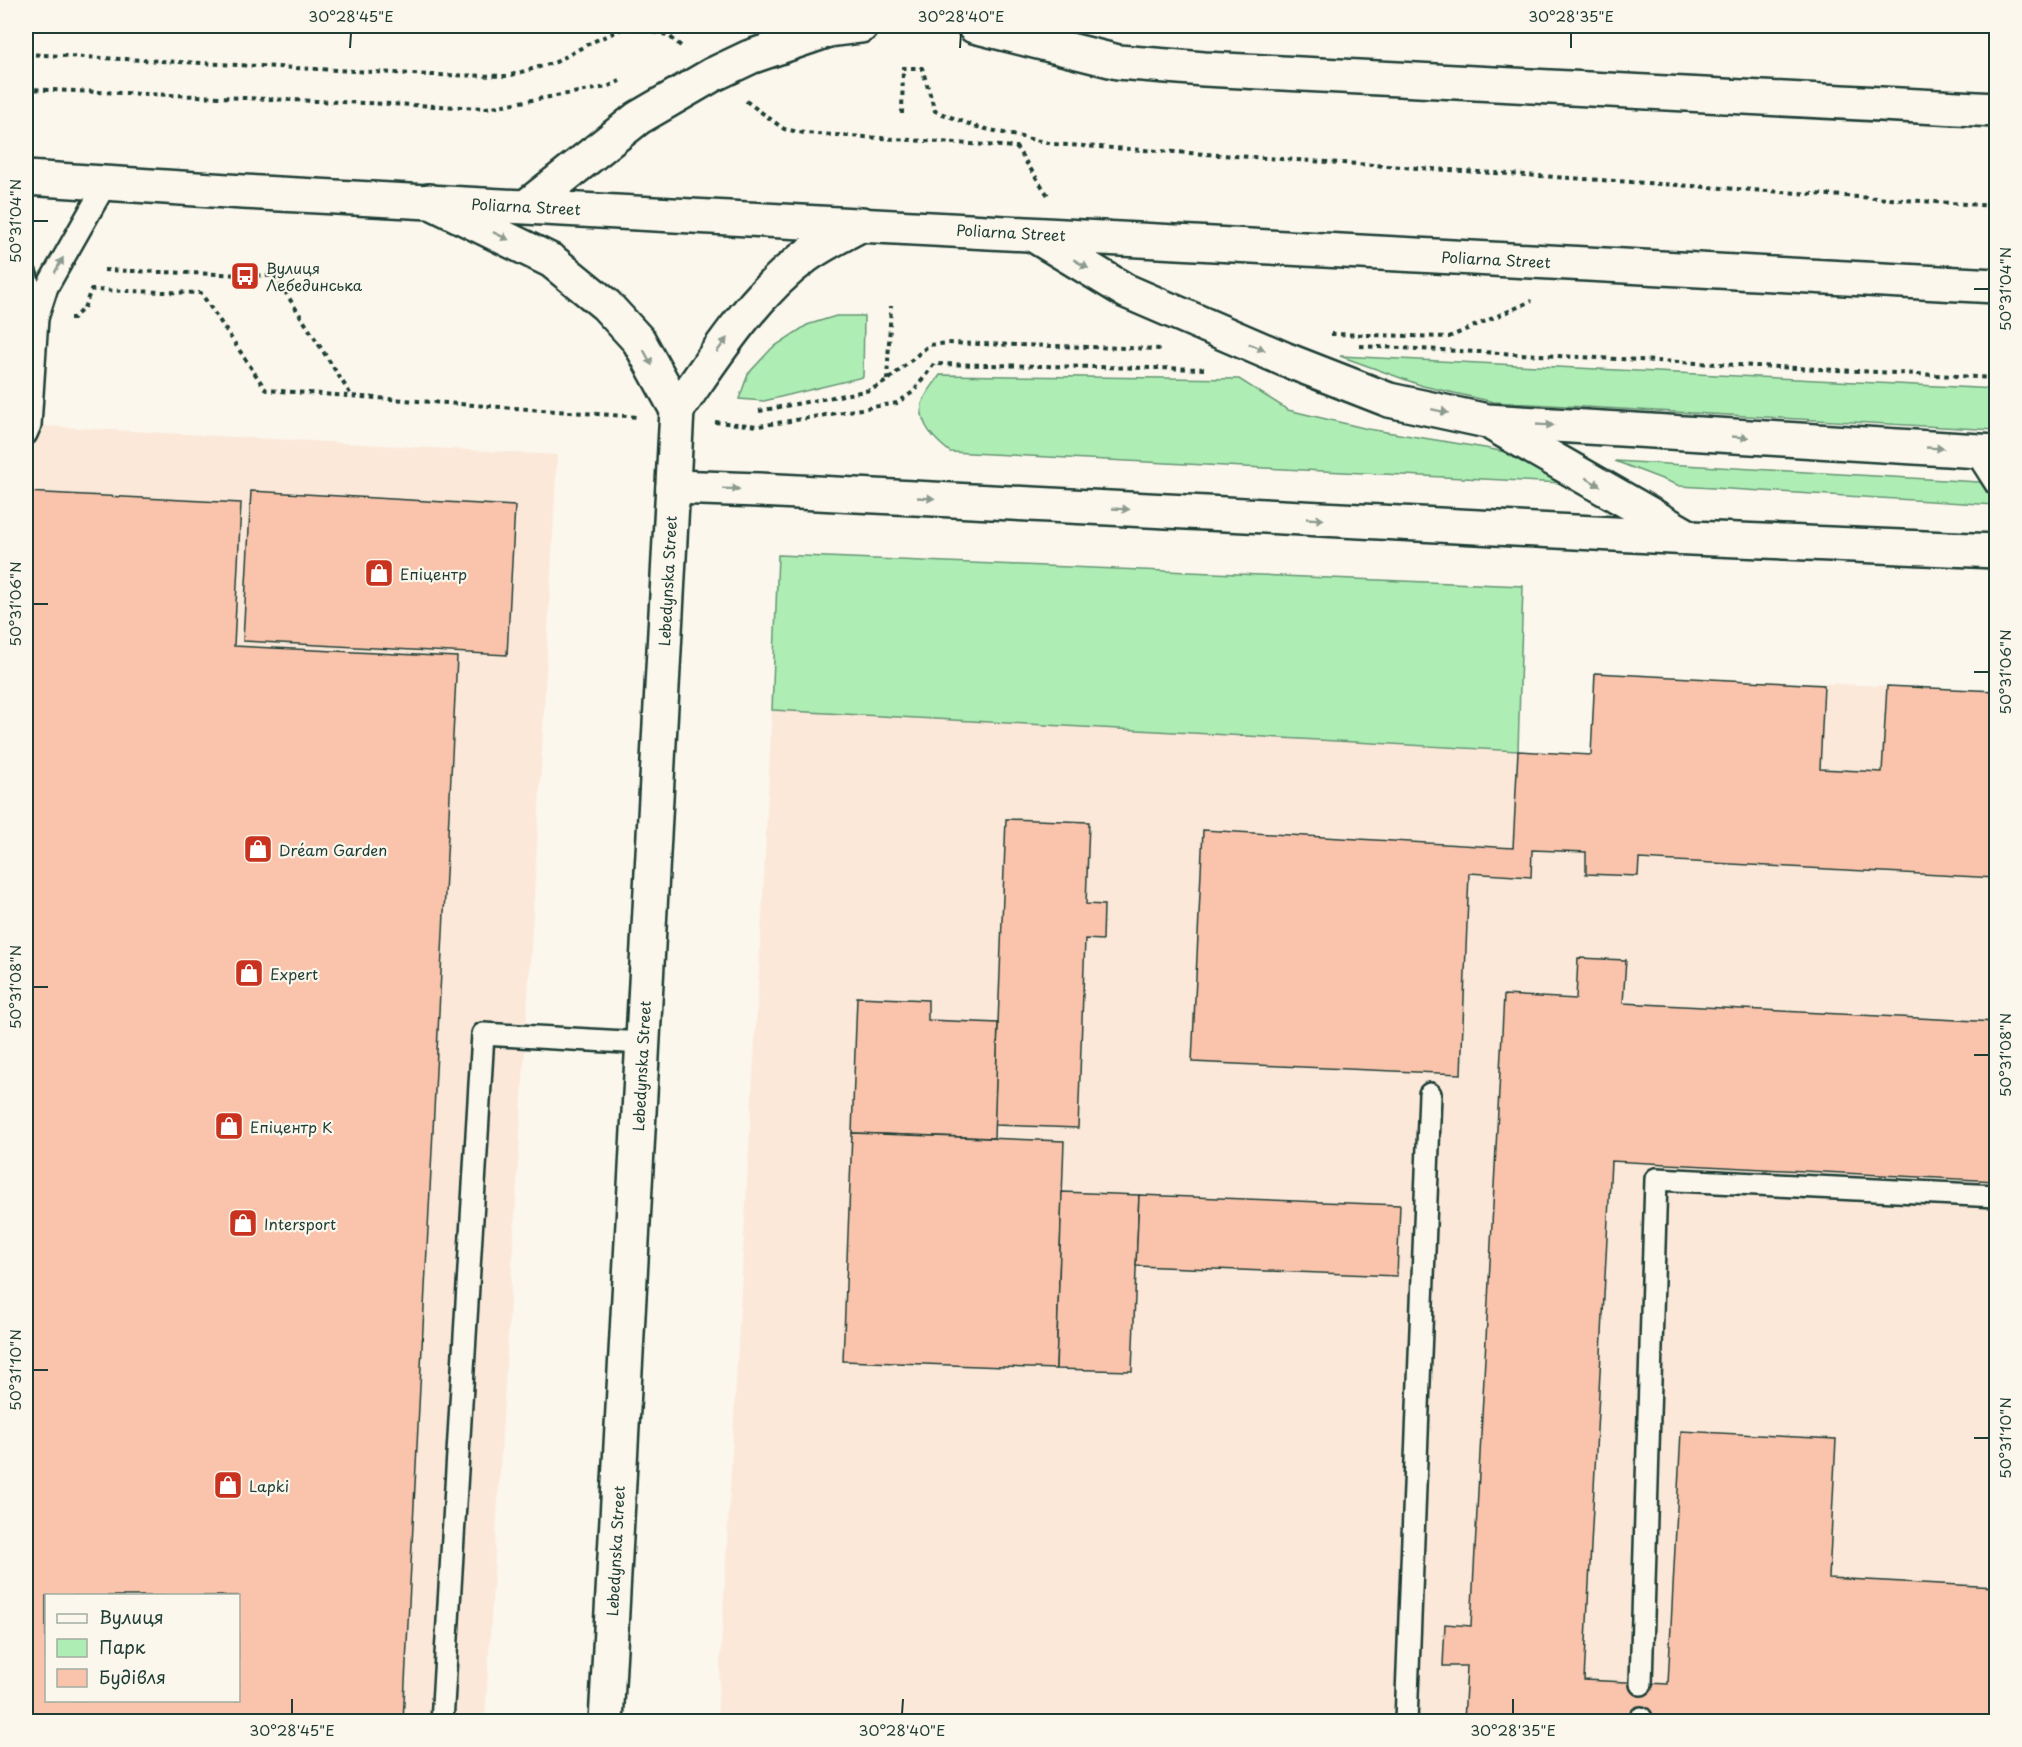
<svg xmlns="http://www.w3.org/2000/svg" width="2022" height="1747" viewBox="0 0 2022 1747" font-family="'Playpen Sans',sans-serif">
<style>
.built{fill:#fbe8d9;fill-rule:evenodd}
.green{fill:#aeedb4;stroke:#669574;stroke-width:1.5}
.building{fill:#fac4ac;stroke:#1f3d34;stroke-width:1.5;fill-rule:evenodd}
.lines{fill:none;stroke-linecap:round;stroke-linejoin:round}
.lane-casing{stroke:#1f3d34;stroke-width:26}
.street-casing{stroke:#1f3d34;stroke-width:38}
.secondary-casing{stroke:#1f3d34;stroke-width:38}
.path{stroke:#1f3d34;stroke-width:4;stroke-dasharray:4.5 4.5;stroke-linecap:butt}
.lane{stroke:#fbf7ec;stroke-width:21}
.street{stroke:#fbf7ec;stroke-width:33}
.secondary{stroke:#fbf7ec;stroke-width:33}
.oneway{fill:#8d9a90}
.ticks{fill:none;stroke:#1f3d34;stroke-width:2}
.labels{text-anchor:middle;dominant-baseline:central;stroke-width:4.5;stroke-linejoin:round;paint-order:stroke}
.street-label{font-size:15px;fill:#1f3d34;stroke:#fbf7ec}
.poi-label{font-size:15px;fill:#1f3d34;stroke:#fbf7ec;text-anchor:start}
.neatline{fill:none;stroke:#1f3d34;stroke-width:2}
.ticks-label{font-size:15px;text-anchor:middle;fill:#1f3d34}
</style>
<rect width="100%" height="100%" fill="#fbf7ec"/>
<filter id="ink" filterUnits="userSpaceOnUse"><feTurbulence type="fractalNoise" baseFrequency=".0167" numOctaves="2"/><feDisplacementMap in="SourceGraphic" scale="12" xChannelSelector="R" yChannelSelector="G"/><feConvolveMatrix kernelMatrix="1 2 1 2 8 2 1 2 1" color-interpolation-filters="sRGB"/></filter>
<g filter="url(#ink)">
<g class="built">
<path d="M26,425L557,455L538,828L485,1721H26ZM46,1596H238V1700H46Z"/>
<polygon points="1595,673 1996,691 1996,1721 717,1722 763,898 772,710 1591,755"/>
</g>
<g class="green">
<polygon points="836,316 864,316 863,377 764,401 739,399 748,374 772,348 807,325"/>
<polygon points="1340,356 1996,389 1996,430 1494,402 1423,386"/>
<path d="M940,375L1239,379L1288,410L1368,429L1485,448L1531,457L1561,483L950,452C935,440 919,425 922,404C924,395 935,383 940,375Z"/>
<polygon points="1615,461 1996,483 1996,505 1680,486"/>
<polygon points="778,555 1523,586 1518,751 772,710"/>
</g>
<g class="building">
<polygon points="251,491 515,506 507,655 243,641"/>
<path d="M26,492L241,503L234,646L457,657L403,1722H26ZM46,1596H238V1700H46Z"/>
<polygon points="1595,673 1824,685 1820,769 1882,772 1887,686 1996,691 1996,878 1639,859 1638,876 1586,874 1586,852 1532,850 1531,877 1469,873 1461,1074 1192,1062 1203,830 1513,848 1518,751 1591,755"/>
<polygon points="1006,819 1089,822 1086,904 1104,905 1103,940 1085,939 1078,1128 994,1125"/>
<polygon points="1578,958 1626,960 1623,1003 1996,1022 1996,1181 1611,1161 1584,1680 1668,1684 1681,1431 1836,1439 1829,1578 1996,1587 1996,1722 1707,1722 1616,1716 1616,1722 1464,1722 1467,1666 1443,1666 1445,1624 1471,1626 1504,995 1576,999"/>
<polygon points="857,997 928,1000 928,1020 998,1023 994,1138 852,1133"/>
<polygon points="852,1133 1064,1141 1056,1369 843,1361"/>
<polygon points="1062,1192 1139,1195 1132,1371 1056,1369"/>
<polygon points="1139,1195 1400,1205 1397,1276 1136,1266"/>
</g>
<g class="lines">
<g class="lane-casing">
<g id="lane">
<polyline points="26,275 37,318"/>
<polyline points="26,434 30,425 37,318 47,287 106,183"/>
<polyline points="1975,451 1996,484"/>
<polyline points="1641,1684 1656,1179 1996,1196"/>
<polyline points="442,1722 483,1034 643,1043"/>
<polyline points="1406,1722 1430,1094"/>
<polyline points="1641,1722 1641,1718"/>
</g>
</g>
<g class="street-casing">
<g id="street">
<polyline points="429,201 552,261 606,305 639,341 677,410 606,1722"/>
<path d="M677,410C715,356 752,296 806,256C823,244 843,234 862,224"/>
</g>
</g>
<g class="secondary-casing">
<g id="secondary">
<polyline points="974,26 1118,62 1204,69 1996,110"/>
<polyline points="26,178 243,192 1996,286"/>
<polyline points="527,206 638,118 712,75 750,57 829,30 861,26"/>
<polyline points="1035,236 1126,291 1284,359 1389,400 1487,421 1996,452"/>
<polyline points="1494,425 1686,535"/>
<polyline points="673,487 759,490 1691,538 1996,551"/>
</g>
</g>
<g class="path">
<polyline points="26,54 432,75 508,76 556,62 590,43 627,27 668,35 683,48"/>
<polyline points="26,89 486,108 607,87 620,81"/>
<polyline points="746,101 784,129 804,133 1016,147 1049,197"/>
<polyline points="902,114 903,68 922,68 935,111 977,127 1053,144 1996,206"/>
<polyline points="104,270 275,276 351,395"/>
<polyline points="70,318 73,318 84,308 91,290 201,293 266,390 639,417"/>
<polyline points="1331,334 1449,337 1532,301"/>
<polyline points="1360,346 1996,378"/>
<polyline points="887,380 891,306"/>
<polyline points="759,411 870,390 887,381 929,345 948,343 1160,349"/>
<polyline points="715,422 759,426 897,403 913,392 934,364 1207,369"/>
</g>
<use href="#lane" class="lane"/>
<use href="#street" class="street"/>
<use href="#secondary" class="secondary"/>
</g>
<defs><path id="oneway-solid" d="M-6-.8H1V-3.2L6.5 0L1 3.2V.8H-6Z" transform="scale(1.5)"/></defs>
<g class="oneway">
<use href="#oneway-solid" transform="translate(501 236) rotate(26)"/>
<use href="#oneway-solid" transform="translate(1081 264) rotate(31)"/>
<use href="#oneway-solid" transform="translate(59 265) rotate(-61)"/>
<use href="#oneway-solid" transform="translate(722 345) rotate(-54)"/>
<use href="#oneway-solid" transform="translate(1257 347) rotate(23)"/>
<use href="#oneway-solid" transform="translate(648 358) rotate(62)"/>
<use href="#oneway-solid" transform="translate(1440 411) rotate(12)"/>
<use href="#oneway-solid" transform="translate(1545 425) rotate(3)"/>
<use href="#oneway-solid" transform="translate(1740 437) rotate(3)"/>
<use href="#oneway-solid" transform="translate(1935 448) rotate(3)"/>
<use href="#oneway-solid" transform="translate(1593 482) rotate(30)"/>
<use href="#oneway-solid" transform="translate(731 489) rotate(2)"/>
<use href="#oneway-solid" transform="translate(926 498) rotate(3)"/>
<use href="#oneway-solid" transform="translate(1121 509) rotate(3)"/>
<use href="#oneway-solid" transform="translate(1315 519) rotate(3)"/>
</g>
</g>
<path class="ticks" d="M350,48L351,33M960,48L961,33M1571,48V33M33,221H48M1974,289H1989M33,604H48M1974,672H1989M33,987H48M1974,1055H1989M33,1370H48M1974,1438H1989M292,1714V1699M902,1714L903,1699M1513,1714V1699"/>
<defs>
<g id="bus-square" transform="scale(1.5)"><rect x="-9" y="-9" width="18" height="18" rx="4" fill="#c8321e" stroke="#fbf7ec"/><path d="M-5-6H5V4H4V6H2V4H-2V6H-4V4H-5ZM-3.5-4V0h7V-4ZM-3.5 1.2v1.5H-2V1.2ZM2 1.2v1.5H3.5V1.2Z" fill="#fff"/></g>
<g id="shop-square" transform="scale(1.5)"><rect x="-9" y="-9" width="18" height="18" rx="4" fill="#c8321e" stroke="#fbf7ec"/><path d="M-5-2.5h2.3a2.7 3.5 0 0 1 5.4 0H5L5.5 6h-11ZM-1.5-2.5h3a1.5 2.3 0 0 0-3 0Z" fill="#fff"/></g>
</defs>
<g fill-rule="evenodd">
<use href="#bus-square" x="245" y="276"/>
<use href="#shop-square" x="379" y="573"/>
<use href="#shop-square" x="258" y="849"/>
<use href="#shop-square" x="249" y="973"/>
<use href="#shop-square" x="229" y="1126"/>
<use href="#shop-square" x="243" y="1223"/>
<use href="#shop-square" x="228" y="1485"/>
</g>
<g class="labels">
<g class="street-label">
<text transform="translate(526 206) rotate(3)">Poliarna Street</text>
<text transform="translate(1011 232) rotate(3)">Poliarna Street</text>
<text transform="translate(1496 259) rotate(3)">Poliarna Street</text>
<text transform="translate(667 581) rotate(-87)">Lebedynska Street</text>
<text transform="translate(641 1066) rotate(-87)">Lebedynska Street</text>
<text transform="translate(615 1551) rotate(-87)">Lebedynska Street</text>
</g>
<g class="poi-label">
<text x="266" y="267">Вулиця<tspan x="266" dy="17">Лебединська</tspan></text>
<text x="400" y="573">Епіцентр</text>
<text x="279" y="849">Dréam Garden</text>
<text x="270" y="973">Expert</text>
<text x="250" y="1126">Епіцентр К</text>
<text x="264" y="1223">Intersport</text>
<text x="249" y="1485">Lapki</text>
</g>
</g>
<rect width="2022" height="1747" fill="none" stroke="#fbf7ec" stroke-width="66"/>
<rect x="45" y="1594" width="195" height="108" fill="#fbf7ec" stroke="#a3ada2" stroke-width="1.5"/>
<rect x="57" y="1614" width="30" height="9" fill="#fbf7ec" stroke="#a3ada2" stroke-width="1.5"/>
<text x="99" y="1624" font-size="18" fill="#1f3d34">Вулиця</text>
<rect x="57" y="1639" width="30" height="18" fill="#aeedb4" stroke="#a3ada2" stroke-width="1.5"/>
<text x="99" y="1654" font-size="18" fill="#1f3d34">Парк</text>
<rect x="57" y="1669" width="30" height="18" fill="#fac4ac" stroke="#a3ada2" stroke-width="1.5"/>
<text x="99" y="1684" font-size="18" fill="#1f3d34">Будівля</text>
<rect x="33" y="33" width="1956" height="1681" class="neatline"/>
<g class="ticks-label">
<text x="351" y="22">30°28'45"E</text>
<text x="961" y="22">30°28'40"E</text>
<text x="1571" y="22">30°28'35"E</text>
<text transform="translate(16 221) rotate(-90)" y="5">50°31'04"N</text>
<text transform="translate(2006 289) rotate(-90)" y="5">50°31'04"N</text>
<text transform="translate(16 604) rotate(-90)" y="5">50°31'06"N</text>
<text transform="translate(2006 672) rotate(-90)" y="5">50°31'06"N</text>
<text transform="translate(16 987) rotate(-90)" y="5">50°31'08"N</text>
<text transform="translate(2006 1055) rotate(-90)" y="5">50°31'08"N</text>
<text transform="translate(16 1370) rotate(-90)" y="5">50°31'10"N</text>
<text transform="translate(2006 1438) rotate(-90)" y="5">50°31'10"N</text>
<text x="292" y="1736">30°28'45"E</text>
<text x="902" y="1736">30°28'40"E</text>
<text x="1513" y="1736">30°28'35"E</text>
</g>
</svg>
